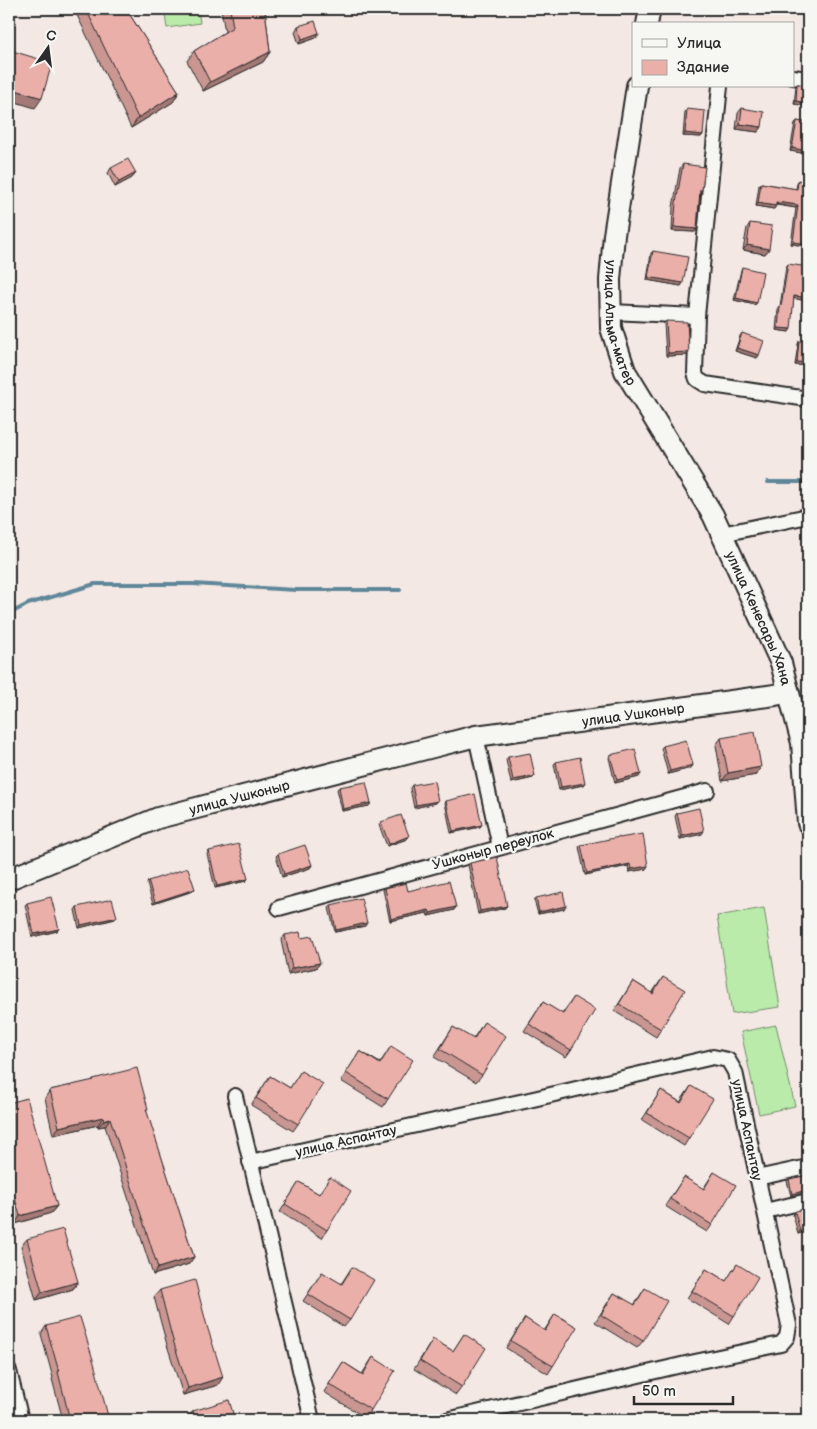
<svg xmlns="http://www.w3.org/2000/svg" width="817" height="1429" viewBox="0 0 817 1429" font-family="'Balsamiq Sans',sans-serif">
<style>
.pitch{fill:#baebab;stroke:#728b6b}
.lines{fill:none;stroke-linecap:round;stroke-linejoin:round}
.stream{stroke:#5f8799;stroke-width:4}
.street-casing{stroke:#2b2b2b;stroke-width:18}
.secondary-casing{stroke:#2b2b2b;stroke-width:24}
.street{stroke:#f6f6f2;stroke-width:14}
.secondary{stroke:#f6f6f2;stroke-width:20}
.wall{fill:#ca9692;stroke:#2b2b2b}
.shaded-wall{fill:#a47a77;stroke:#2b2b2b}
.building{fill:#ebafaa;stroke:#2b2b2b}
.labels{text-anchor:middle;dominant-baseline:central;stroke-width:4.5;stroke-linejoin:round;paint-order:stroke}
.street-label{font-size:14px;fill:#2b2b2b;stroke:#f6f6f2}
</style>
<rect width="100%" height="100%" fill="#f4e8e4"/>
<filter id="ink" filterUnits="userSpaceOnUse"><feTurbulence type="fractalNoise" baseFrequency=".02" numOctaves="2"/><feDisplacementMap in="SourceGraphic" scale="10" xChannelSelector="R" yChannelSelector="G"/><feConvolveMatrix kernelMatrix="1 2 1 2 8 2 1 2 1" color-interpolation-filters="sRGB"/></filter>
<g filter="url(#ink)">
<g class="pitch">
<polygon points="164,9 198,9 200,23 167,28"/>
<polygon points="764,908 780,1007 732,1014 717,916"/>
<polygon points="776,1025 795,1106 759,1114 741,1032"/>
</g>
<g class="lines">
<g class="stream">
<polyline points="768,482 808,482"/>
<polyline points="9,614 28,604 95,584 193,584 296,590 400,590"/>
</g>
<g class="street-casing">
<g id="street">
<polyline points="793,77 808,79"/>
<polyline points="720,86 697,316 695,373 697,379 705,384 808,399"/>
<polyline points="611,312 697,316"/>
<polyline points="722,534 808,516"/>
<polyline points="476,736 500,847"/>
<polyline points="279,908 707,791"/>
<polyline points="235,1096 312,1420"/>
<polyline points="250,1162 529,1100 713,1057 728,1060 735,1072 789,1325 787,1337 781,1344 690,1363 447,1420"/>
<polyline points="757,1178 808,1167"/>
<polyline points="765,1211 808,1201"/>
<polyline points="9,1371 21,1420"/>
</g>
</g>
<g class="secondary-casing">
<g id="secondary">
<polyline points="647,24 650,9"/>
<path id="s1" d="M637,86L614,235L610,280L611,328L625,371L713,515L781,663L802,743L808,823"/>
<path id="s2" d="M9,879L158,818L433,747L476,736L775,695L789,692"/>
</g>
</g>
<use href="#street" class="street"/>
<use href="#secondary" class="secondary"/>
</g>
<g class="wall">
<polygon points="76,9 133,9 130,15 179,92 173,102 131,128 75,11"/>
<polygon points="221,9 265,9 270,52 263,62 203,91 187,61 194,51 225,32"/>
<polygon points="808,9 808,42 802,41"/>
<polygon points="298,26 319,33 316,38 299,44 295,32"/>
<polygon points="797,84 808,85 808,106 794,104 796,86"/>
<polygon points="742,108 762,127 758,132 736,129 738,113"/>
<polygon points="687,109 701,137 683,136 685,112"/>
<polygon points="797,121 808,123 808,154 790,151 795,123"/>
<polygon points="683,164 700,192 697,229 695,232 672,231 673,207 680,168"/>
<polygon points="111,168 136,173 132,178 115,187 108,173"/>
<polygon points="798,180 808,246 791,244 796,208 776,205 774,209 756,206 759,185 761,183 796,189 797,183"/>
<polygon points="750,223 769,249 765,254 743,250 747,228"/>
<polygon points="653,251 683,283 681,286 647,280 651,253"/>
<polygon points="788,264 803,297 802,300 794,298 789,332 776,330 778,309 780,306 786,267"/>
<polygon points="742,267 755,305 734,300 741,270"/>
<polygon points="666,321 689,352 687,355 666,356 664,323"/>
<polygon points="742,333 759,355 757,358 735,351 740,336"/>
<polygon points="799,341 808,366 795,365 798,344"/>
<polygon points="721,738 756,775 722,781 716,745"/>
<polygon points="663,746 693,765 691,768 668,774 661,748"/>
<polygon points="610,755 639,777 615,783 609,758"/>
<polygon points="508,757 533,778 511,783 506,760"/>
<polygon points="556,762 583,785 559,790 554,764"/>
<polygon points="412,785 438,801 436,803 414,808 410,788"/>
<polygon points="339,787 371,803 369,806 342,811 337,789"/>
<polygon points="446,801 480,827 451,833 445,803"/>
<polygon points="677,813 702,834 680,839 675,816"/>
<polygon points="381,822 409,836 407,839 387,846 379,825"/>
<polygon points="581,845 646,869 629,872 628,866 585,875 579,847"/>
<polygon points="209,851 248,879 246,881 215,888 207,854"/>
<polygon points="278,854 312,865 310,868 282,877 276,856"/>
<polygon points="470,863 507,906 505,908 478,914 468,865"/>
<polygon points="148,881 193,891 153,904 147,884"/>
<polygon points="385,888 408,891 456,907 454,910 428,916 427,913 390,921 383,890"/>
<polygon points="536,898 564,909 538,914 534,900"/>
<polygon points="27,903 59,929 57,931 32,937 25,905"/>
<polygon points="331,905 365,926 335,932 329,908"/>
<polygon points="77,907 115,919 79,928 75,910"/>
<polygon points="285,935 301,938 320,963 316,968 288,974 281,940"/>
<polygon points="663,977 661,1029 656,1037 614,1011 633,981 652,993"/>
<polygon points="574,997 571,1050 566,1057 524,1031 543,1002 562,1014"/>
<polygon points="484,1022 482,1075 476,1082 434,1057 453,1027 473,1039"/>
<polygon points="391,1046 388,1099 383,1107 341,1081 360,1051 380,1063"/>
<polygon points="301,1071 298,1124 293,1131 251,1105 270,1076 290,1088"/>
<polygon points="93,1079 146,1110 194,1257 189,1264 153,1275 105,1126 98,1127 98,1125 53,1135 45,1098 50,1090 92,1081"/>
<polygon points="691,1086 689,1138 684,1146 642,1120 661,1090 680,1102"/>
<polygon points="9,1103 57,1206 51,1213 15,1224 9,1203"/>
<polygon points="714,1172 712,1225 707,1232 665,1206 684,1177 703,1189"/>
<polygon points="330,1177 327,1230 322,1238 280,1212 299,1182 319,1194"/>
<polygon points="789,1179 805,1193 791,1196 787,1181"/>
<polygon points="796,1211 808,1231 798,1234 793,1215"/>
<polygon points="27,1239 78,1282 73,1289 36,1300 21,1246"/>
<polygon points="737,1264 734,1316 729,1324 687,1298 706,1269 726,1281"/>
<polygon points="352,1267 350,1320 344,1327 303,1301 322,1272 341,1284"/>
<polygon points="645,1288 643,1341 637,1348 595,1322 614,1293 634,1305"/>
<polygon points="160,1290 218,1385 183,1395 167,1345 154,1297"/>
<polygon points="555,1314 553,1366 548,1374 506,1348 525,1318 544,1331"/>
<polygon points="46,1326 109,1420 63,1420 52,1379 53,1378 41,1334"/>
<polygon points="464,1334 462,1387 456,1395 414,1369 433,1339 453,1351"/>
<polygon points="373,1357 371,1410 366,1418 324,1392 343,1362 362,1374"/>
<polygon points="193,1411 235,1420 189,1420 188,1418"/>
</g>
<g class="shaded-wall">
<polygon points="319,33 316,38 299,44 302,39"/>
<polygon points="804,39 808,40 808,42 802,41"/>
<polygon points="270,52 263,62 203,91 210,82"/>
<polygon points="9,88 42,98 35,108 9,100"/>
<polygon points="179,92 173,102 131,128 138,118"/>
<polygon points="796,101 808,103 808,106 794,104"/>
<polygon points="740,124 762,127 758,132 736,129"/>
<polygon points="685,133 703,135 701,137 683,136"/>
<polygon points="792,148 808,151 808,154 790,151"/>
<polygon points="136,173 132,178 115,187 119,182"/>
<polygon points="776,202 798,205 796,208 775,204"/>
<polygon points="758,203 776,206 774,209 756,206"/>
<polygon points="674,227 697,229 695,232 672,231"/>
<polygon points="793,242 808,244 808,246 791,244"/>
<polygon points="747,245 769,249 765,254 743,250"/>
<polygon points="648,277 683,283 681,286 647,280"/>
<polygon points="794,296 803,297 802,300 792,298"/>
<polygon points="736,298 757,303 755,305 734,300"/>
<polygon points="778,328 791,329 789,332 776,330"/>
<polygon points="737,348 759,355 757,358 735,351"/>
<polygon points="689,352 687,355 666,356 668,353"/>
<polygon points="797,362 808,363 808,366 795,365"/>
<polygon points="693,765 691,768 668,774 670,771"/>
<polygon points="761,767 756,775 722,781 728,773"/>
<polygon points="641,774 639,777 615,783 617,780"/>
<polygon points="535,776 533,778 511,783 513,780"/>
<polygon points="585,783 583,785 559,790 561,787"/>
<polygon points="438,801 436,803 414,808 416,805"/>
<polygon points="371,803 369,806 342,811 343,809"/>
<polygon points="482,825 480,827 451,833 453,831"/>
<polygon points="704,831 702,834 680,839 682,836"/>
<polygon points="409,836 407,839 387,846 389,844"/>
<polygon points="630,864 628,866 585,875 587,873"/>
<polygon points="312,865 310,868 282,877 284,874"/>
<polygon points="648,866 646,869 629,872 631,869"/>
<polygon points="248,879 246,881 215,888 217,886"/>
<polygon points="195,889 193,891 153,904 155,902"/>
<polygon points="507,906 505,908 478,914 480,911"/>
<polygon points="566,906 564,909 538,914 539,912"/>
<polygon points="456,907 454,910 428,916 430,913"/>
<polygon points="429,910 427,913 390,921 391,919"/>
<polygon points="117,917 115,919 79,928 81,925"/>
<polygon points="367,923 365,926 335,932 336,930"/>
<polygon points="59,929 57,931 32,937 34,934"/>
<polygon points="320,963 316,968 288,974 292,968"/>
<polygon points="103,1117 98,1125 53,1135 59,1127"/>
<polygon points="110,1118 105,1126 98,1127 104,1120"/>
<polygon points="807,1190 805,1193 791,1196 792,1194"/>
<polygon points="57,1206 51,1213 15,1224 20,1216"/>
<polygon points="808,1229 808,1231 798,1234 800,1231"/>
<polygon points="194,1257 189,1264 153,1275 158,1268"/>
<polygon points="78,1282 73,1289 36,1300 42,1292"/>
<polygon points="223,1377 218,1385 183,1395 188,1388"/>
</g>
<g class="building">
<polygon points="86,9 133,9 130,15 179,92 138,118"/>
<polygon points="230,9 265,9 270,52 210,82 194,51 233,27"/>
<polygon points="808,14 808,40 804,39"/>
<polygon points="315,21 319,33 302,39 298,26"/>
<polygon points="9,50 52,63 42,98 9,88"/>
<polygon points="797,84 808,85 808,103 796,101"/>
<polygon points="742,108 764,112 762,127 740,124"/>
<polygon points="687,109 705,111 703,135 685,133"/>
<polygon points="797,121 808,123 808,151 792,148"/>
<polygon points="128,159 136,173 119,182 111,168"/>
<polygon points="683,164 705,167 702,190 700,190 697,229 674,227 676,203"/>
<polygon points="798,180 808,182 808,244 793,242 798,205 776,202 776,206 758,203 761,183 797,189"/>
<polygon points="750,223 772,226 769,249 747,245"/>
<polygon points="653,251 688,257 683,283 648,277"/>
<polygon points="788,264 808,267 803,297 794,296 791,329 778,328 780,306 781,306"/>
<polygon points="742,267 763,272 757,303 736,298"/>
<polygon points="666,321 687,322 689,352 668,353"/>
<polygon points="742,333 764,341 759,355 737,348"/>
<polygon points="799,341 808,342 808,363 797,362"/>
<polygon points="755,732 761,767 728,773 721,738"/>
<polygon points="686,740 693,765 670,771 663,746"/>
<polygon points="635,749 641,774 617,780 610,755"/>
<polygon points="530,753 535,776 513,780 508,757"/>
<polygon points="580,757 585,783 561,787 556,762"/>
<polygon points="434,781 438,801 416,805 412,785"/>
<polygon points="366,782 371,803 343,809 339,787"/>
<polygon points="475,794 482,825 453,831 446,801"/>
<polygon points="699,808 704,831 682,836 677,813"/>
<polygon points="401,815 409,836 389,844 381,822"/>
<polygon points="643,834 648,866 631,869 630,864 587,873 581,845 619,837 619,838"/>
<polygon points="239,844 248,879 217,886 209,851"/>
<polygon points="305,845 312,865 284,874 278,854"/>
<polygon points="497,857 507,906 480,911 470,863"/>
<polygon points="188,868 195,889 155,902 148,881"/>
<polygon points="449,881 456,907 430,913 429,910 391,919 385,888 406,883 408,891"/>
<polygon points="563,892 566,906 539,912 536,898"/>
<polygon points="51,897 59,929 34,934 27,903"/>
<polygon points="361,898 367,923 336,930 331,905"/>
<polygon points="112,899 117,917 81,925 77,907"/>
<polygon points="300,932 301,938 312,936 320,963 292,968 285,935"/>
<polygon points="663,977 685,990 661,1029 619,1004 633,981 653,994"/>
<polygon points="574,997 595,1010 571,1050 529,1024 543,1002 563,1014"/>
<polygon points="484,1022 506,1036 482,1075 440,1049 453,1027 474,1039"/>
<polygon points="391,1046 413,1060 388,1099 346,1073 360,1051 380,1064"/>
<polygon points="137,1068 148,1109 146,1109 194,1257 158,1268 110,1118 104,1120 103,1117 59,1127 50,1090 94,1080 93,1079"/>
<polygon points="301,1071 323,1084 298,1124 256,1098 270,1076 290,1088"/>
<polygon points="691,1086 713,1099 689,1138 647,1113 661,1090 681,1103"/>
<polygon points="27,1098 57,1206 20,1216 9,1177 9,1103"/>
<polygon points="714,1172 736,1185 712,1225 670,1199 684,1177 704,1189"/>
<polygon points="804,1176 807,1190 792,1194 789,1179"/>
<polygon points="330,1177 351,1191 327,1230 285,1204 299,1182 319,1194"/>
<polygon points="808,1208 808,1229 800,1231 795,1212 796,1211"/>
<polygon points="63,1229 78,1282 42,1292 27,1239"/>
<polygon points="737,1264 758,1277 734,1316 692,1291 706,1269 726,1281"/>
<polygon points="352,1267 374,1280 350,1320 308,1294 322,1272 342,1284"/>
<polygon points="195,1280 207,1326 223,1377 188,1388 172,1337 160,1290"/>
<polygon points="645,1288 667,1301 643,1341 601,1315 614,1293 635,1305"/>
<polygon points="555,1314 577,1327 553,1366 511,1341 525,1318 545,1331"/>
<polygon points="80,1317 94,1363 109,1420 70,1420 58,1372 59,1372 46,1326"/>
<polygon points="464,1334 486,1348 462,1387 420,1361 433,1339 453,1351"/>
<polygon points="373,1357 395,1371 371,1410 329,1384 343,1362 363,1375"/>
<polygon points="229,1400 235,1420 196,1420 193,1411"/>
</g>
</g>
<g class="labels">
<g class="street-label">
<text stroke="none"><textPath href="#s1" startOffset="240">улица Альма-матер</textPath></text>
<text stroke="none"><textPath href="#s1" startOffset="571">улица Кенесары Хана</textPath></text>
<text stroke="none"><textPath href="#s2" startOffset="648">улица Ушконыр</textPath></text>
<text stroke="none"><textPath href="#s2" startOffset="245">улица Ушконыр</textPath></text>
<text transform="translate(493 849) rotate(-15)">Ушконыр переулок</text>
<text transform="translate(747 1130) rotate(78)">улица Аспантау</text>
<text transform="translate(346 1141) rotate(-13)">улица Аспантау</text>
</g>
</g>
<rect width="817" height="1429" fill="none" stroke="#f6f6f2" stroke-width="30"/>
<rect x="15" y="15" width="787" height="1399" fill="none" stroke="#2b2b2b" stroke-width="2" filter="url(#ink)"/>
<rect x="632" y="22" width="162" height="65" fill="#f6f6f2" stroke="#a5a5a2"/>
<rect x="642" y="39" width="25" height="8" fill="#f6f6f2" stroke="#a5a5a2"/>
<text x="677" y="48" font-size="15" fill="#2b2b2b">Улица</text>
<rect x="642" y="60" width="25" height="15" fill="#ebafaa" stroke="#a5a5a2"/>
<text x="677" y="72" font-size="15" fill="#2b2b2b">Здание</text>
<g transform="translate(48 48) rotate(14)" stroke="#f6f6f2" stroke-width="4" paint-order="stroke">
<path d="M0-4L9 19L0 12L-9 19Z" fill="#2b2b2b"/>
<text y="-8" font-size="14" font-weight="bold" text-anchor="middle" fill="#2b2b2b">С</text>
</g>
<path d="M634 1396v8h99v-8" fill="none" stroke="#2b2b2b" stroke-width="2.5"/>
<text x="642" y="1396" font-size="15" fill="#2b2b2b" stroke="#f6f6f2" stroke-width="4" paint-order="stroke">50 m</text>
</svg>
